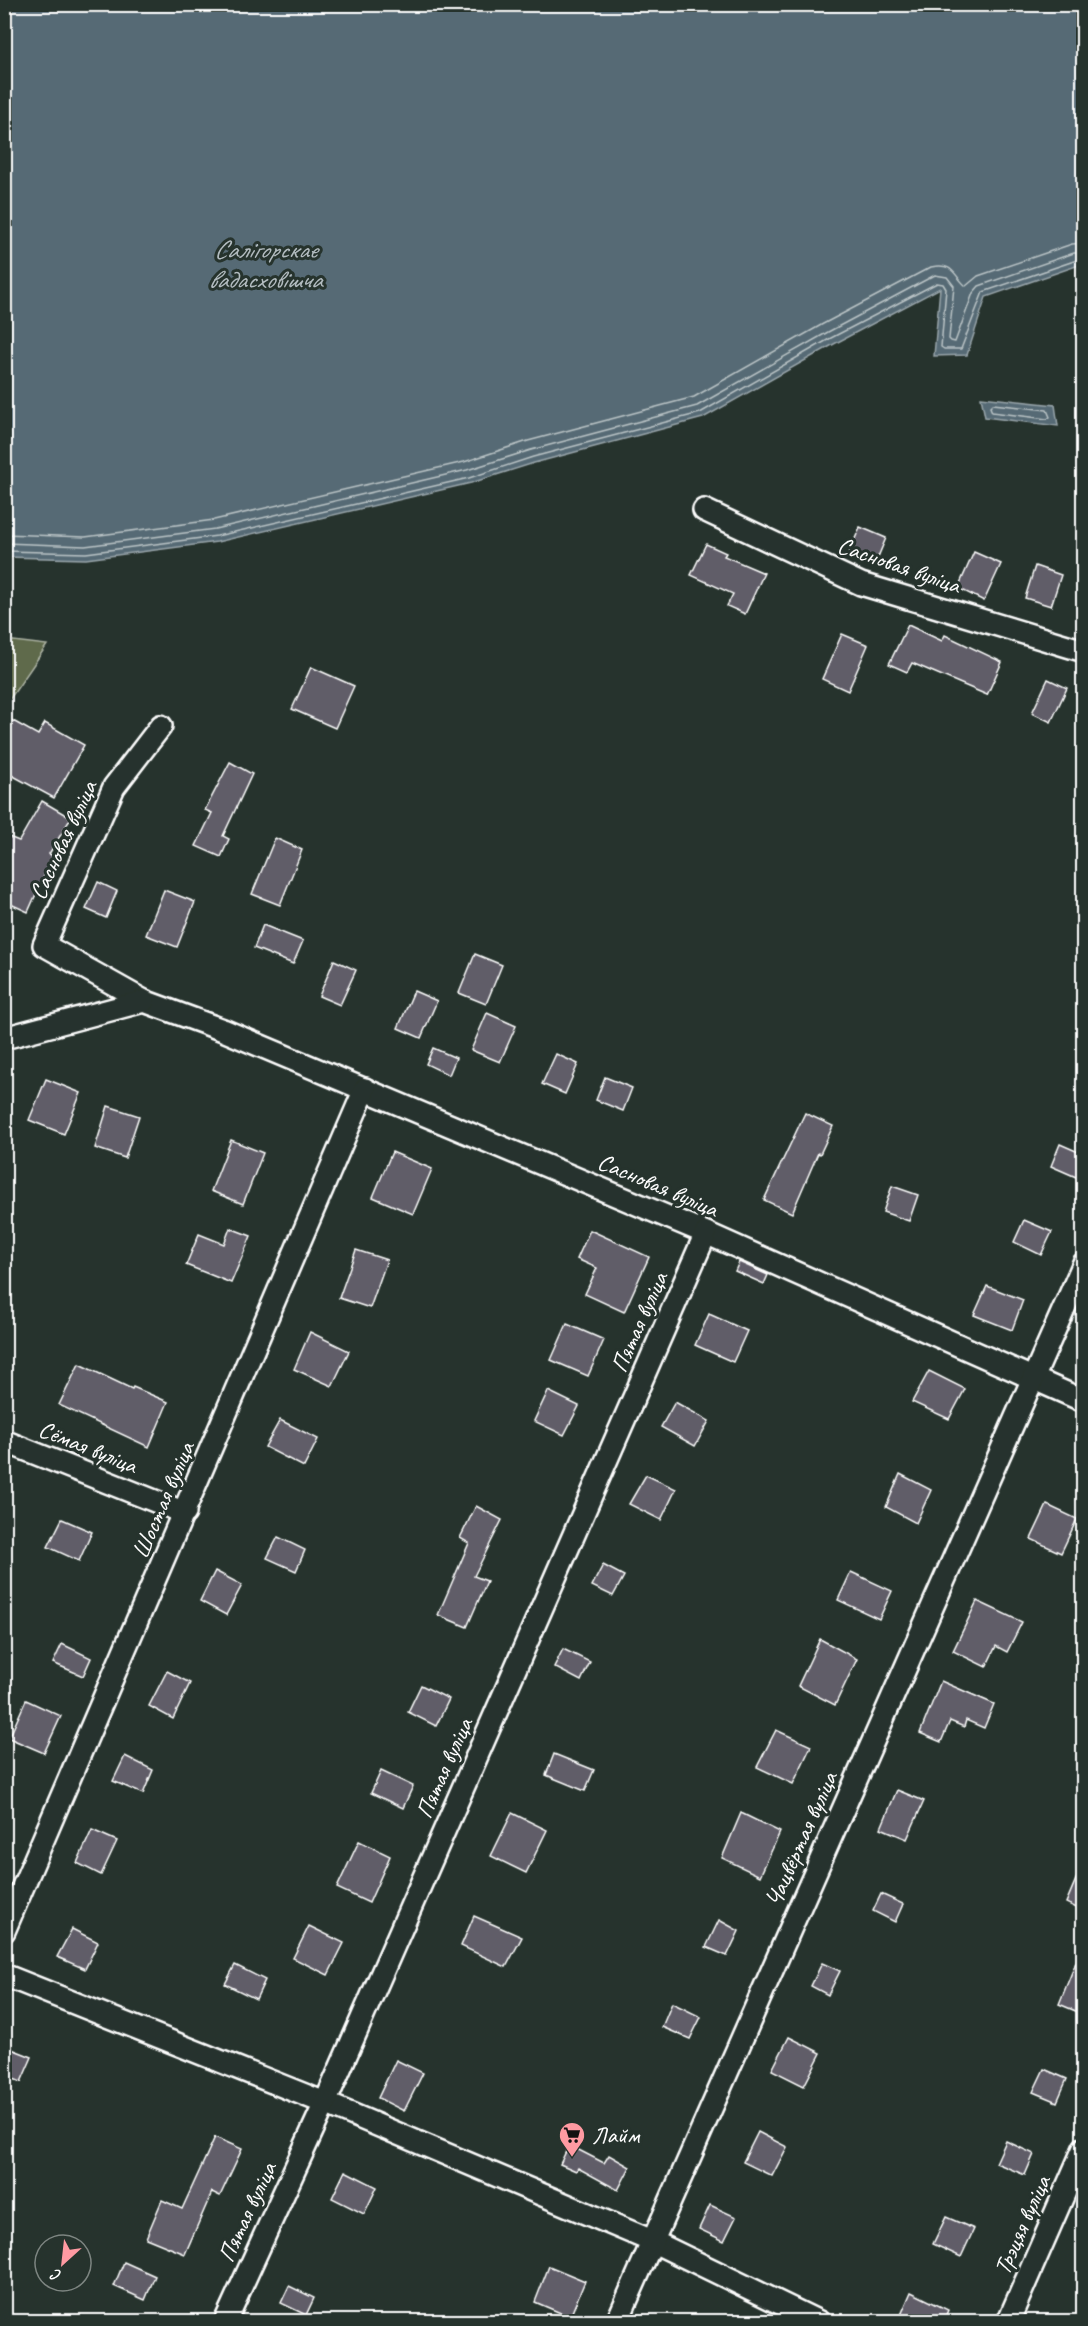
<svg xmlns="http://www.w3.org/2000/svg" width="1088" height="2326" viewBox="0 0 1088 2326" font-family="Caveat,sans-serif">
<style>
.green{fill:#5e6a4b;stroke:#aeb4a5;stroke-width:1.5}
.water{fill:#566b74;stroke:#9aa6ac;stroke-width:1.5}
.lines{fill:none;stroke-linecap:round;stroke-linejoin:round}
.shore{stroke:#bbc4c7;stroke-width:1.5}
.building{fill:#615d68;stroke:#fff;stroke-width:1.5}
.minor-casing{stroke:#fff;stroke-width:26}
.minor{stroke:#26332d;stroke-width:21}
.labels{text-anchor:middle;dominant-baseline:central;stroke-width:6;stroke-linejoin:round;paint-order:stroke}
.street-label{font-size:24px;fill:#fff;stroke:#26332d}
.poi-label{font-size:24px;fill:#fff;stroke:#26332d;text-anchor:start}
.water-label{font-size:26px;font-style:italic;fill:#b3bcc0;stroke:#26332d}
</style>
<rect width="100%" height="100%" fill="#26332d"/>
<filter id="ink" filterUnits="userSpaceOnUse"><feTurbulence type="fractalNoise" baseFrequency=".0167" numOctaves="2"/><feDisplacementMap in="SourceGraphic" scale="12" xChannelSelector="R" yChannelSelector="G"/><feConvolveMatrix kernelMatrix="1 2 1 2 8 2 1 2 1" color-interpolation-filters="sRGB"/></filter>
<g filter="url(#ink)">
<polygon class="green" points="5,640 47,645 5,706 4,640"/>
<g class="water">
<polygon points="5,4 1083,5 1083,267 1079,265 986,297 967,355 934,356 940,288 834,344 703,418 534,463 471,483 217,542 86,559 5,557"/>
<polygon points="981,397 1055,405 1058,426 985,417"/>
</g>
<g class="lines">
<g class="shore">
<polygon points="993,404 1047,410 1050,417 1047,419 992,412 990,407"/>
<path d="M4,534L85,537L214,520L464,462L528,441L694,397L823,324L931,267C954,262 953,275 966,286L978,276L1072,244L1084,243"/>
<polyline points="4,543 85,546 215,529 467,470 531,450 697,406 828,332 935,275 947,277 954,286 949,339 951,341 955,342 973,293 979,286 1074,253 1084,253"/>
<polyline points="4,551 86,553 217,536 469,478 533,457 700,413 831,338 937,283 943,284 946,289 941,347 944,349 961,349 983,292 1077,260 1084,261"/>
</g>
</g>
<g class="building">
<polygon points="860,527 886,538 875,564 849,553"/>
<polygon points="706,544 726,553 724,556 764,573 745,614 727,606 733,594 691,575"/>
<polygon points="974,552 1001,564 984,601 958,588"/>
<polygon points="1035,566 1061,575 1051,606 1025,598"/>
<polygon points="908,625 942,641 945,635 1002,662 987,695 912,663 907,672 889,664"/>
<polygon points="842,634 868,645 848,691 822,679"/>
<polygon points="311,667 354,686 335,728 292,709"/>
<polygon points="1048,679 1067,688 1051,722 1032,713"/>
<polygon points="4,716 38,735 45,723 84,745 54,798 4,771"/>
<polygon points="230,762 252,774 223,836 229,839 221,857 196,846 212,813 205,810"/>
<polygon points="42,801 71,818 49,854 53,856 28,912 4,901 4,835 19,841"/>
<polygon points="275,838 302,850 280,905 252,894"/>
<polygon points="98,882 117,891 106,918 86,909"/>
<polygon points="164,890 195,902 177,947 146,935"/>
<polygon points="263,925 303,941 293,964 254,948"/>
<polygon points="475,954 502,965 486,1004 459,993"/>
<polygon points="334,960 356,970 340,1005 319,996"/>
<polygon points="414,991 437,1001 421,1038 398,1028"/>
<polygon points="487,1013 516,1026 500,1062 471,1050"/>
<polygon points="433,1048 456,1058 449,1075 426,1064"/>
<polygon points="556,1054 578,1064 565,1094 542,1084"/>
<polygon points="605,1077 632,1088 623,1111 596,1100"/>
<polygon points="46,1079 81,1093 64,1134 29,1120"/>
<polygon points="108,1106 139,1116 125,1158 95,1148"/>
<polygon points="805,1113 833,1126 820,1154 818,1153 792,1213 764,1200"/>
<polygon points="231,1140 263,1153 243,1204 211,1191"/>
<polygon points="1060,1144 1083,1154 1083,1180 1051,1166"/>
<polygon points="392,1152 432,1169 413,1214 373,1197"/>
<polygon points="892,1186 918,1195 909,1221 883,1212"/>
<polygon points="1024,1220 1052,1232 1041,1255 1014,1242"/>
<polygon points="230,1228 251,1236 231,1283 186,1265 199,1234 224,1244"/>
<polygon points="590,1230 649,1257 624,1312 585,1294 597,1268 577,1259"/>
<polygon points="356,1250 387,1260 370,1308 339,1298"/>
<polygon points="739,1262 768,1275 764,1284 735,1271"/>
<polygon points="987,1286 1023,1300 1012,1330 974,1315"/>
<polygon points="709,1314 747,1331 733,1362 695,1345"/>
<polygon points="567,1324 604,1340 588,1376 551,1360"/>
<polygon points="310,1332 349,1351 332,1386 294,1369"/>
<polygon points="79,1364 132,1389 133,1387 168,1402 149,1447 59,1405"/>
<polygon points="929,1371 965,1389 949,1419 912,1402"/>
<polygon points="548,1391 579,1406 564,1435 534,1421"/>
<polygon points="675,1402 709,1421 695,1446 661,1427"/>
<polygon points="280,1420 318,1439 304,1467 265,1447"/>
<polygon points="900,1474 931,1490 916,1523 886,1507"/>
<polygon points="646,1475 676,1489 661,1520 629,1504"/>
<polygon points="1047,1505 1077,1519 1061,1553 1031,1539"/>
<polygon points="476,1506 502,1520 474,1576 487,1581 467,1627 438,1615 469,1543 460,1538"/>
<polygon points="62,1519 92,1532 79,1561 48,1547"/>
<polygon points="278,1537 305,1550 296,1571 267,1558"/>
<polygon points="603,1565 624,1576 613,1596 592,1586"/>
<polygon points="215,1571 242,1585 226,1615 200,1601"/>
<polygon points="851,1572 892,1591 879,1619 838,1600"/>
<polygon points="977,1601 1022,1622 1007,1652 996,1646 986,1667 953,1651"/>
<polygon points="820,1639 857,1659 835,1705 798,1686"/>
<polygon points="62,1644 91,1658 83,1676 53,1663"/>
<polygon points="563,1649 590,1662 581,1681 554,1667"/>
<polygon points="167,1671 190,1683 173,1719 149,1706"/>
<polygon points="941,1681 994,1704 984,1728 966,1720 964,1727 950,1721 941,1742 920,1733"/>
<polygon points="421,1685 449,1699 436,1726 408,1712"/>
<polygon points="26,1700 61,1716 44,1753 9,1738"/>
<polygon points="776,1730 811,1746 793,1784 757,1767"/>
<polygon points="554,1754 594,1770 585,1791 546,1775"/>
<polygon points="125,1756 153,1770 143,1794 113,1781"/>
<polygon points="381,1771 413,1786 403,1808 371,1793"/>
<polygon points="897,1790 924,1801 907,1839 881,1828"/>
<polygon points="512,1813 547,1830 526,1873 491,1856"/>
<polygon points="741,1813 780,1832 760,1876 722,1858"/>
<polygon points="92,1830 117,1841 101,1875 77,1863"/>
<polygon points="359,1841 390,1856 369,1903 337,1888"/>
<polygon points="1083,1863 1083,1911 1066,1903"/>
<polygon points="881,1894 903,1904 895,1922 873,1911"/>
<polygon points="474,1916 522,1937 506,1967 461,1946"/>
<polygon points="719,1920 739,1931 727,1956 706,1947"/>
<polygon points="309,1926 344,1943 328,1975 293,1958"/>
<polygon points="72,1929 98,1942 85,1969 57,1957"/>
<polygon points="1083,1945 1083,2014 1059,2004"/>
<polygon points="822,1963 840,1971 828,1995 811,1986"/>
<polygon points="235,1965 265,1980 256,1999 225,1984"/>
<polygon points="672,2003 701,2017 690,2039 662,2027"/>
<polygon points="789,2037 821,2053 804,2086 772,2070"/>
<polygon points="4,2046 32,2057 21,2082 4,2075"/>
<polygon points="396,2060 423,2073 404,2111 378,2098"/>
<polygon points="1044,2069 1067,2079 1057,2102 1033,2092"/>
<polygon points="758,2132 787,2147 772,2176 743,2162"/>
<polygon points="215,2137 242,2149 220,2196 212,2192 185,2254 146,2238 162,2200 182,2209"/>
<polygon points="1006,2141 1034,2154 1025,2175 996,2163"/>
<polygon points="569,2145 604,2163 609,2155 630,2167 618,2190 578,2168 576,2171 560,2164"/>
<polygon points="345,2171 377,2187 364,2214 332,2198"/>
<polygon points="710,2205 736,2217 724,2241 699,2229"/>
<polygon points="946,2217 974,2229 961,2257 933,2244"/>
<polygon points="124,2262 155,2276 145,2300 114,2286"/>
<polygon points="549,2266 585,2281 570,2317 535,2302"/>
<polygon points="289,2286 314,2298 306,2315 281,2303"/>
<polygon points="911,2292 948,2310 943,2322 898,2322"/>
</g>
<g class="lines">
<g class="minor-casing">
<g id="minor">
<polyline points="704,510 861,584 1084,651"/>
<polyline points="161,726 114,787 44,945 144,1001 223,1030 706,1233 1084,1401"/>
<polyline points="4,1038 144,1001"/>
<polyline points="4,1441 185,1513"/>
<polyline points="4,1931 365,1089"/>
<polyline points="4,1975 325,2103 652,2241 819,2322"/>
<polyline points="225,2322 325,2103 706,1233"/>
<polyline points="617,2322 1084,1263"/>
<polyline points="1008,2322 1084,2148"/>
</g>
</g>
<use href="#minor" class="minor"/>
</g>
</g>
<defs>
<g id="supermarket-pin" transform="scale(1.35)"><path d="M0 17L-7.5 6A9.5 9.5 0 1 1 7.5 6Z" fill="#ff9aa2" stroke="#26332d"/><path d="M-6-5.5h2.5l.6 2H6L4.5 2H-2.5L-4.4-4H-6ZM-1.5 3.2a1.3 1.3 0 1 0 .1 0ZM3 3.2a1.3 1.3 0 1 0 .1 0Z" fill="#111"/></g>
</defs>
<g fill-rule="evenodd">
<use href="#supermarket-pin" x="572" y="2135"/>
</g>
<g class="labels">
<g class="street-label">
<text transform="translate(899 565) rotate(19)">Сасновая вуліца</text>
<text transform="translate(63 840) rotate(-65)">Сасновая вуліца</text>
<text transform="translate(658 1185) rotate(23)">Сасновая вуліца</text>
<text transform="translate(639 1322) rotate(-66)">Пятая вуліца</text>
<text transform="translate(88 1447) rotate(22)">Сёмая вуліца</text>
<text transform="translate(163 1500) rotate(-67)">Шостая вуліца</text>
<text transform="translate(444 1768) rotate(-66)">Пятая вуліца</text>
<text transform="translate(801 1839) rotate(-66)">Чацвёртая вуліца</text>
<text transform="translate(247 2212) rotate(-65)">Пятая вуліца</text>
<text transform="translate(1022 2225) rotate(-66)">Трэцяя вуліца</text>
</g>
<g class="poi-label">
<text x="592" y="2135">Лайм</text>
</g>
<g class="water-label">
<text x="265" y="249">Салігорскае<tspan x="265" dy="30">вадасховішча</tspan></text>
</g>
</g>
<rect width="1088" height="2326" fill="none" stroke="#26332d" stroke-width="24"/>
<rect x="12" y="12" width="1064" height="2302" fill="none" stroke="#fff" stroke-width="2" filter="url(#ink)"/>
<g transform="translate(63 2263) rotate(207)"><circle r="28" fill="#26332d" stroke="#7d8581" stroke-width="1.5"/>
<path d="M0-4.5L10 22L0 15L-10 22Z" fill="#ff9aa2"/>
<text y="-9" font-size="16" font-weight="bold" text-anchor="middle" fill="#ffffff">С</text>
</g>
</svg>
